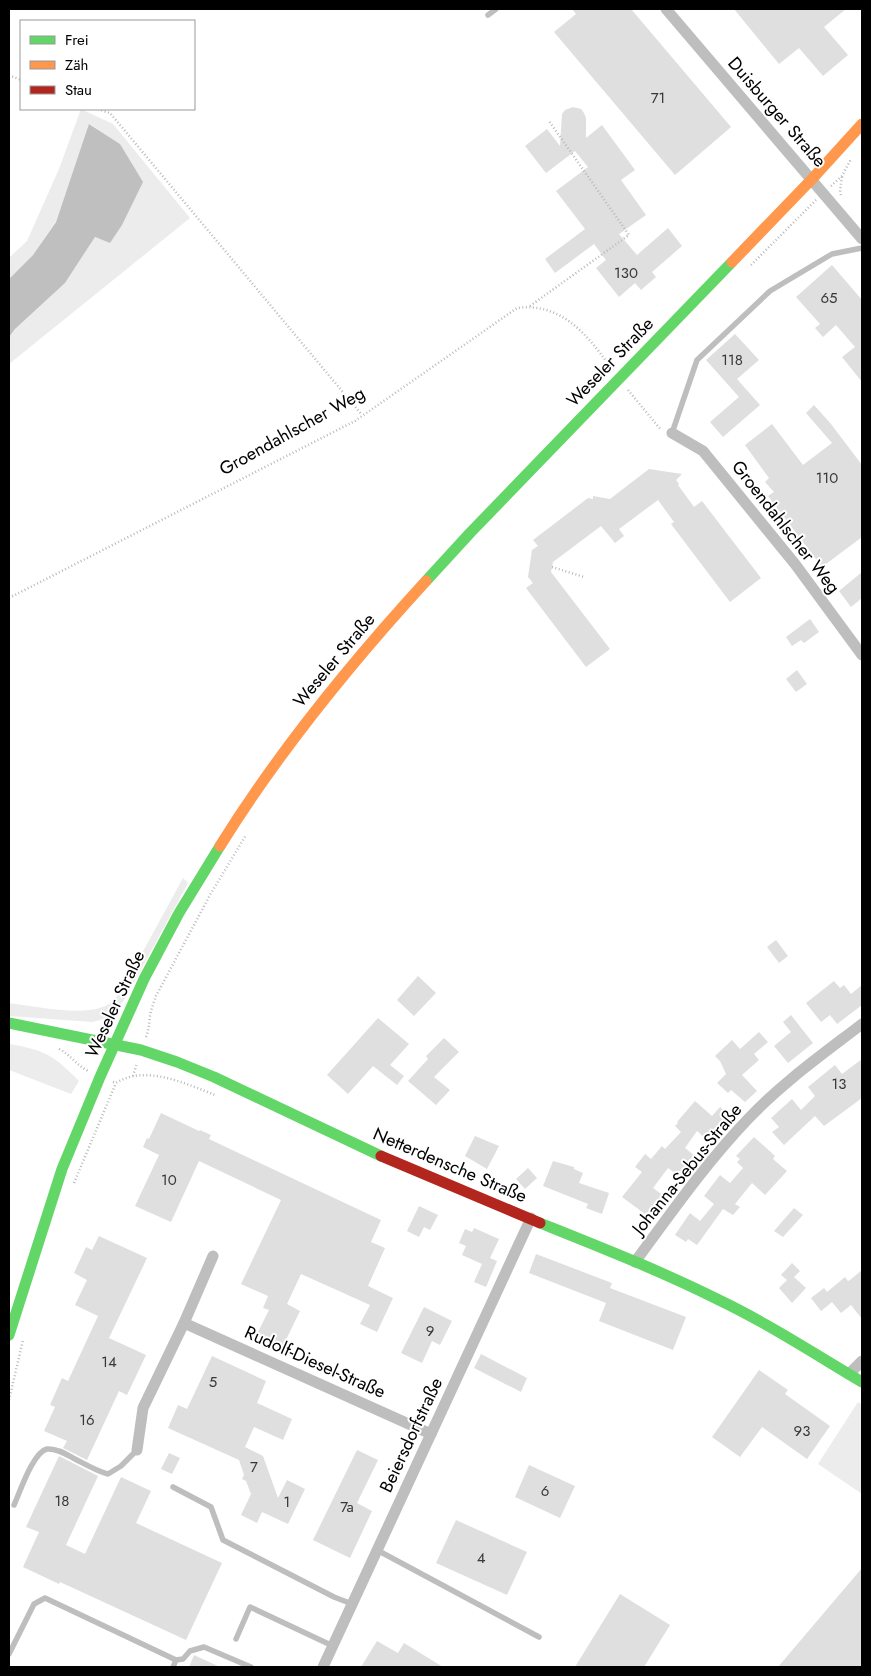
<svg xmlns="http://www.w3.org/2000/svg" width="871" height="1676" viewBox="0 0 871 1676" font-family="Jost,sans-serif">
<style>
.green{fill:#ececec}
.water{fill:#bfbfbf}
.building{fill:#dfdfdf}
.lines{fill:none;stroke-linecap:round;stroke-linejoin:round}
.path{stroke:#b9b9b9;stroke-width:2.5;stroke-dasharray:1 2.5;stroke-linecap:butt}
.lane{stroke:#bebebe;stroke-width:5.5}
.street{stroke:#bebebe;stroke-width:11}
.fast{stroke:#63d668;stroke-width:11}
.slow{stroke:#ff974d;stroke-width:11}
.jam{stroke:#b3261e;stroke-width:11}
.labels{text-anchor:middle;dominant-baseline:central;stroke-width:4;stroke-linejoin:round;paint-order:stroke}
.number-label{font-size:15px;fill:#383838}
.street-label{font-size:18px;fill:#000;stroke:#fff}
</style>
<rect width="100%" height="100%" fill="#fff"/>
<g class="green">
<polygon points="81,109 113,124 190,218 9,364 9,337 15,329 65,283 95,237 110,243 120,144 90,124 56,221 33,255 9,279 9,258 27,241 59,169"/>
<path d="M183,878L188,883L127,995C118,1010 109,1019 92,1022L9,1016V1003C34,1006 88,1018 109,1004C114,1001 118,994 122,990Z"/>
<path d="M9,1044C45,1050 53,1055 79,1081L71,1094L9,1070Z"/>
<polygon points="858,1402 862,1405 862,1494 818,1464"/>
</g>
<polygon class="water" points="89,124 120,144 143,182 122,225 110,243 95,237 65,283 15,329 9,337 9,279 33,255 56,222"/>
<g class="building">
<polygon points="572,9 631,9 731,127 675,175 554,32 576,14"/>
<polygon points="734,9 846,9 824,27 848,55 823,76 799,48 779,64"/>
<polygon points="573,107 581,109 584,113 586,118 586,138 602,125 635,170 621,180 646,215 619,234 637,255 668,228 682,246 652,272 656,277 641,290 635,283 619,297 596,268 606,260 594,244 555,273 545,259 585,229 556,191 588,167 575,151 546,173 525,146 547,129 560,146 562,114 565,110"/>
<polygon points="832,265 862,300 862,382 842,357 855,347 836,325 823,337 815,328 820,324 796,297"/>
<polygon points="735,334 759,360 737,379 760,405 723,437 710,422 739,397 706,360"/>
<polygon points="814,405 831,424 862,465 862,537 822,567 768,496 774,492 765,482 769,478 745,445 772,424 803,465 832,443 806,413"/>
<polygon points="649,469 682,474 676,480 679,484 678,485 694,507 702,501 761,578 730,602 671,524 674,522 658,500 619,529 624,536 615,543 601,526 553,562 551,572 610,649 586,667 526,588 533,583 528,577 532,550 538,546 533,540 588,498 593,499 593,496 610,499"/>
<polygon points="862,572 862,598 851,607 839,591"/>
<polygon points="810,619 819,632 804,643 801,640 792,646 786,637"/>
<polygon points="797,670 807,684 796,692 786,679"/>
<polygon points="776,940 788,956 779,963 767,947"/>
<polygon points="418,976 436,993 414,1016 397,1000"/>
<polygon points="834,981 840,988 844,985 851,994 862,985 862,1005 837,1024 830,1015 821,1022 806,1003"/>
<polygon points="791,1015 813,1043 788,1063 774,1046 791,1032 783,1022"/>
<polygon points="378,1018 409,1044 390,1065 404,1076 397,1085 373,1066 348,1094 327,1075"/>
<polygon points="759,1032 768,1042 754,1054 759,1060 742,1075 757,1091 745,1102 731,1090 728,1093 717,1083 726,1074 720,1061 715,1056 732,1040 740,1049"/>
<polygon points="444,1038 459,1052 434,1077 450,1090 436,1105 408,1081 428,1059 426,1056"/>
<polygon points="862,1059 862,1098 824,1126 815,1116 784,1145 772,1132 779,1127 771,1118 792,1099 801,1110 815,1096 808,1087 835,1065 842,1074"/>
<polygon points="695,1101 712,1116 720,1107 731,1116 708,1141 697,1131 685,1148 695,1156 679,1176 668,1168 653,1188 664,1196 649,1217 622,1197 642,1172 635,1167 645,1154 651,1159 662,1146 665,1149 681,1132 675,1126 678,1123 677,1122"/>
<polygon points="161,1113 199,1131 200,1130 211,1135 209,1139 381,1220 371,1242 385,1248 368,1286 393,1298 377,1332 360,1324 370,1305 301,1274 287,1304 300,1311 283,1346 257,1334 269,1310 263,1308 268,1296 241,1284 281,1200 199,1161 171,1222 135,1206 159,1155 143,1147 147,1138 149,1139"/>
<polygon points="475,1136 499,1146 487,1169 465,1156"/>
<polygon points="754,1137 773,1154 775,1156 773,1159 787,1171 765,1195 752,1183 735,1204 740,1207 733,1215 723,1209 697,1245 688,1239 686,1242 675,1235 690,1213 700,1221 714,1204 704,1196 720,1175 730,1183 743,1168 737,1162 740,1159 736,1156"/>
<polygon points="553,1161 574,1167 574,1169 583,1173 579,1183 609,1193 602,1214 586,1208 588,1204 543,1186"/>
<polygon points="528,1168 537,1178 525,1189 516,1179"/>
<polygon points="419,1206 438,1215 430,1230 424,1227 419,1237 407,1231"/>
<polygon points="794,1208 803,1215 783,1237 774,1231"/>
<polygon points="474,1228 499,1239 490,1258 497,1261 486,1287 474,1282 482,1264 462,1255 466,1246 459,1243 465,1229 472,1232"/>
<polygon points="99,1236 147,1258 109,1338 146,1355 127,1395 119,1391 87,1460 63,1448 67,1441 44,1431 55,1407 50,1405 62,1378 68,1381 98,1316 75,1305 87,1280 74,1273 86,1247 92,1250"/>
<polygon points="536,1254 612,1283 610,1288 686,1317 673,1350 599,1321 606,1303 529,1273"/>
<polygon points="792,1263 800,1271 794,1277 806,1288 792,1303 779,1288 787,1280 781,1275"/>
<polygon points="862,1270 862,1319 851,1305 841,1313 832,1302 821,1311 811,1298 824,1288 827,1292 845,1277 848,1281 850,1280"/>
<polygon points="424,1307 452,1321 440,1345 432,1341 422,1363 401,1353"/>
<polygon points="481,1354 527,1378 521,1392 474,1368"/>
<polygon points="212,1356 266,1381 257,1403 292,1419 283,1440 254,1427 245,1447 263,1456 278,1498 287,1480 305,1489 288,1524 262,1512 257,1523 241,1515 251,1494 246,1481 242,1479 244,1475 239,1460 168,1428 178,1405 187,1409"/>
<polygon points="759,1370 788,1390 785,1394 830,1426 807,1459 762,1427 740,1457 712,1437"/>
<polygon points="357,1450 378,1460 357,1503 372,1511 350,1558 313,1540"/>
<polygon points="169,1453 180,1458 172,1474 161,1469"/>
<polygon points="59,1456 98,1476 66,1545 85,1554 121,1477 151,1491 136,1523 222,1563 186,1640 60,1582 59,1584 23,1567 39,1532 26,1527"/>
<polygon points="529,1465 575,1486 560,1518 515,1497"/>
<polygon points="456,1520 527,1552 507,1595 436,1563"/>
<polygon points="862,1568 862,1667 778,1667"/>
<polygon points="620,1594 670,1625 644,1667 575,1667"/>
<polygon points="377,1641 398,1653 404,1643 443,1667 361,1667"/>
<polygon points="194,1655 220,1667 189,1667"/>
</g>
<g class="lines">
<g class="path">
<polyline points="9,75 21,80"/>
<polyline points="98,109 110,113 362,415"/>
<polyline points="831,186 842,176 851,159"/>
<polyline points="841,195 840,192 842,176"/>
<polyline points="751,265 816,200"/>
<polyline points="530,306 629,235 549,121"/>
<polyline points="628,390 661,430"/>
<polyline points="552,567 584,577"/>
<path d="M9,598L355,421L517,308C561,302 588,335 611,368"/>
<path d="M146,1037C149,1029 149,1024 150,1016C151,1009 154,1002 156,996L210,895L246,835"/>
<path d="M59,1049C71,1055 75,1064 88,1071"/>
<polyline points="133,1076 137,1063"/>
<path d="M113,1082L116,1083C145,1064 187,1084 215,1095"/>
<polyline points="74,1183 116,1083"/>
<polyline points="9,1400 23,1340"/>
</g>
<g class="lane">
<polyline points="488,15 496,9"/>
<polyline points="672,433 697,360 770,291 832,254 862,248"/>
<polyline points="173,1487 211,1507 223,1540 334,1597 352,1604"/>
<path d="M14,1505C20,1492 33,1452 47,1449C56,1448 66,1454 73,1458C85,1464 96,1471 108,1474L121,1466L137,1450"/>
<polyline points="377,1550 539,1637"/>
<polyline points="236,1639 250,1607 333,1646"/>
<polyline points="9,1654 34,1604 45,1598 176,1660"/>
<polyline points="173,1667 176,1660 183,1659 190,1651 204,1647 251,1667"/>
</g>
<g class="street">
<polyline points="666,9 862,239"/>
<polyline points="672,433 703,451 795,564 862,655"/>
<path d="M635,1262C671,1213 706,1163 748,1119C782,1083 823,1054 862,1024"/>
<polyline points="184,1323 213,1256"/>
<polyline points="849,1374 862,1361"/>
<polyline points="137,1450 143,1408 184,1323 431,1434"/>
<polyline points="323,1667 531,1218"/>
</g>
<g class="fast">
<polyline points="426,581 470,533 732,262"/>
<polyline points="9,1023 141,1050 177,1062 214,1077 381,1156"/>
<path d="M540,1223C600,1247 661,1271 719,1300C769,1324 815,1354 862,1382"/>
<polyline points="9,1335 62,1169 100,1077 144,979 179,913 220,846"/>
</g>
<g class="slow">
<polyline points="732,262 812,179 862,124"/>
<path d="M220,846C279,751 350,664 426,581"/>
</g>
<polyline class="jam" points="381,1156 540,1223"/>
</g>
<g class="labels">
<g class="number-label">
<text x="658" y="98">71</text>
<text x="626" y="273">130</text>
<text x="829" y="298">65</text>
<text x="732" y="360">118</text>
<text x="827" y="478">110</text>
<text x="839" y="1084">13</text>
<text x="169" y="1180">10</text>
<text x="430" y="1331">9</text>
<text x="109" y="1362">14</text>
<text x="213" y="1382">5</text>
<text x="87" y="1420">16</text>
<text x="802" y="1431">93</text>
<text x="254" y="1467">7</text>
<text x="545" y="1491">6</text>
<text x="62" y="1501">18</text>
<text x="287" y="1502">1</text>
<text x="347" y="1507">7a</text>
<text x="481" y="1558">4</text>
</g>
<g class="street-label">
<text transform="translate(777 112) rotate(49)">Duisburger Straße</text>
<text transform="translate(610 362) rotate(-46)">Weseler Straße</text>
<text transform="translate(292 431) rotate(-29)">Groendahlscher Weg</text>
<text transform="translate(786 527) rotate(52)">Groendahlscher Weg</text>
<text transform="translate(334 660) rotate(-50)">Weseler Straße</text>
<text transform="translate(115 1004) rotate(-65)">Weseler Straße</text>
<text transform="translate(450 1165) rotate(23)">Netterdensche Straße</text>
<text transform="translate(687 1169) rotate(-51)">Johanna-Sebus-Straße</text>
<text transform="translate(315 1362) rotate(24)">Rudolf-Diesel-Straße</text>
<text transform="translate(411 1435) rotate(-65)">Beiersdorfstraße</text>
</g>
</g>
<rect width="871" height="1676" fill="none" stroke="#000000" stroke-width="20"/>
<rect x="20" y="20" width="175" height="90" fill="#ffffff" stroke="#999999"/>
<rect x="30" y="36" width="25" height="8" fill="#63d668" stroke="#999999"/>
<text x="65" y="45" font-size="15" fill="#000000">Frei</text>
<rect x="30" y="61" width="25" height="8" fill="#ff974d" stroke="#999999"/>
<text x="65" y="70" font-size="15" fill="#000000">Zäh</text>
<rect x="30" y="86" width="25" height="8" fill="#b3261e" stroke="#999999"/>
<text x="65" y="95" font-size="15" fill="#000000">Stau</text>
</svg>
